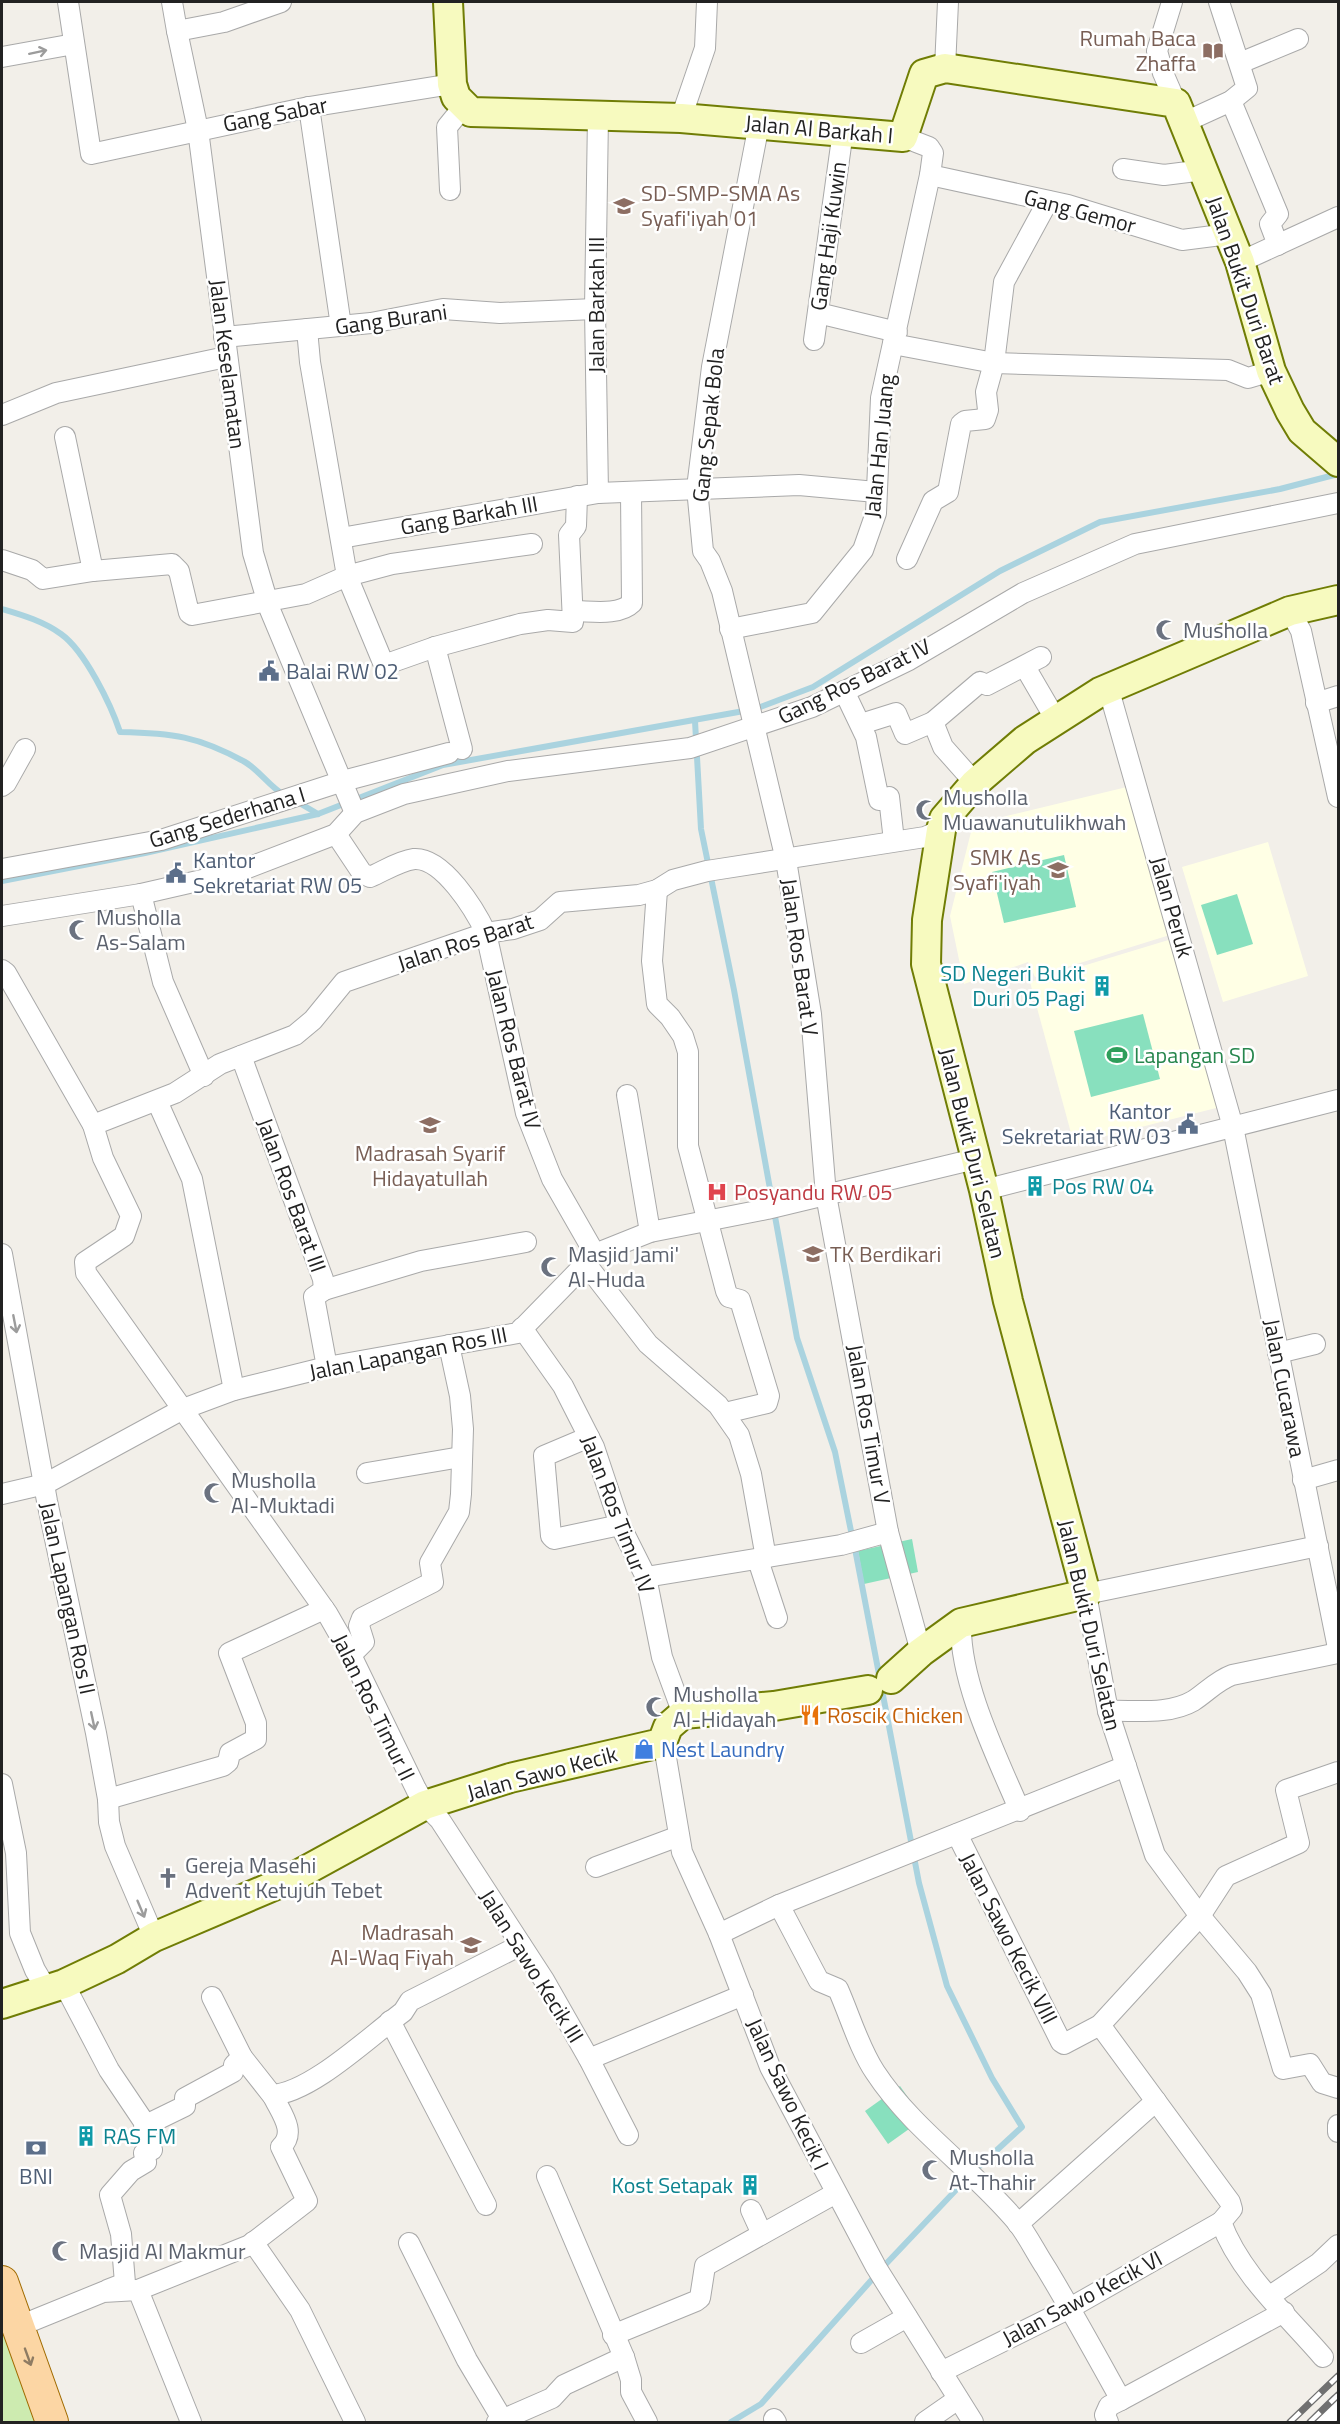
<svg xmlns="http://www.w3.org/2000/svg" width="1340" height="2424" viewBox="0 0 1340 2424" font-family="'Titillium Web',sans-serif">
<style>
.education{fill:#ffffe5}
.grass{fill:#cdebb0}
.pitch{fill:#88e0be}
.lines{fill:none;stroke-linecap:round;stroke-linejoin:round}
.stream{stroke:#aad3df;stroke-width:6}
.street-casing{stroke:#a9a9a9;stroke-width:22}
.secondary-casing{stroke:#707d05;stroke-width:32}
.primary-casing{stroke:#a06b00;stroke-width:34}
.street{stroke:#fff;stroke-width:20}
.secondary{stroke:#f7fabf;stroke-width:28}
.primary{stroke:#fcd6a4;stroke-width:32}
.rail-casing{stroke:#707070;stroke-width:7}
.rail{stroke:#fff;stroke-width:4.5;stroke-dasharray:14;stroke-linecap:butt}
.oneway{stroke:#9c9c9c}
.oneway2{stroke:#8f7c63}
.labels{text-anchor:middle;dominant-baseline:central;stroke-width:5;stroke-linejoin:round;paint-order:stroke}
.education-label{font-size:22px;fill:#785e54;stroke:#fff;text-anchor:end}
.street-label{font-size:22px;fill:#222;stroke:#fff}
.worship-label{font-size:22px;fill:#5b616d;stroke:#fff;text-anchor:start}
.service-label{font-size:22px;fill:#4e5e75;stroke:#fff;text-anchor:start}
.culture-label{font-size:22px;fill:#0d838f;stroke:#fff;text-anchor:end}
.leisure-label{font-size:22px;fill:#27864d;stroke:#fff;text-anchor:start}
.health-label{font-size:22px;fill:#be3a42;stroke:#fff;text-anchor:start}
.food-label{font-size:22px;fill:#c56008;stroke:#fff;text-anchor:start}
.shop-label{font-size:22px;fill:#366cbe;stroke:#fff;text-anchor:start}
</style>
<rect width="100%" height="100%" fill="#f2efe9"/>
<g class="education">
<polygon points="1131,786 1173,934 1035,977 1028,962 964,984 950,916 973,824"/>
<polygon points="1268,842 1308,976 1223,1002 1182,867"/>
<polygon points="1175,938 1224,1106 1074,1144 1030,982"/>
</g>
<polygon class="grass" points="2,2282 52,2422 2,2422"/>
<g class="pitch">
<polygon points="1064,855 1076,907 1004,923 992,872"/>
<polygon points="1237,894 1253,944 1217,955 1201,905"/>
<polygon points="1143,1014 1160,1079 1091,1097 1074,1031"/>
<polygon points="912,1539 918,1572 864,1584 858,1551"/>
<polygon points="900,2086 923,2119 888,2144 865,2111"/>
</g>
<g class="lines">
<g class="stream">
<path d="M2,609C22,615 43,621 61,634C85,651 111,705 120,732C172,733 198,736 245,762C259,770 269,786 284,795"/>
<polyline points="695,721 701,829 734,990 797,1338 835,1452 852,1536"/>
<polyline points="296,801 318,814"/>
<polyline points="2,881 145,853 318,814 443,765 755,709 813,687 1000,571 1100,522 1280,489 1338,474"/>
<polyline points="731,2422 761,2404 884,2266 973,2172 1022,2127 992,2078 947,1986 919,1883 855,1549"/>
</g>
<g class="street-casing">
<g id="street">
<polyline points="68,2 91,154 309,107 452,84"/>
<polyline points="172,2 177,31 224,22 281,2"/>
<polyline points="1172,2 1157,51 1163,73 1176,103"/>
<polyline points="177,31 198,130 253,553 270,610 355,813"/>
<polyline points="2,57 74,44"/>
<polyline points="1240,63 1298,39"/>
<polyline points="945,68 948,2"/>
<polyline points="1231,101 1278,214 1270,224 1278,245"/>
<polyline points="309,107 341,326"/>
<polyline points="681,118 705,48 707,2"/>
<polyline points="1185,122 1231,101 1247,88 1219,2"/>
<polyline points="759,124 712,367 697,488 703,551 710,561 722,591 786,860 811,1014 826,1195 888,1532 921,1652"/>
<polyline points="1123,169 1164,175 1204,170"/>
<polyline points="930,175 1068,205 1182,240 1229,234"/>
<polyline points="450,190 447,127 464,106"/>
<polyline points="1240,262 1338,217"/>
<polyline points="818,313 897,332"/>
<polyline points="307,329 310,362 347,576 384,665 435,647 520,624 548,620 573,622 569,535 576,526 577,496"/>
<polyline points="224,337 371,323 443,309 500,313 595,309"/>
<polyline points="814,340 843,131"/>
<polyline points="893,344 994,363 1228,370 1248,378 1271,371"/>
<polyline points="2,415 56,393 226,357"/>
<polyline points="65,437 93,571 172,564 179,571 189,613 192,615 306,594 347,576 392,564 532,544"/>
<polyline points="598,493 595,309 598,116"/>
<polyline points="341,538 598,493 799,485 876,492"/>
<polyline points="907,559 933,501 948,492 961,424 965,421 985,419 988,410 986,392 994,363 1004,282 1048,201"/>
<polyline points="2,560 32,570 43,579 93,571"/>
<path d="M574,611C591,611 619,616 632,603L631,492"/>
<polyline points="1290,611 1301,631 1338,797"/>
<polyline points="730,629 812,613 863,550 876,513 881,398 930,175 933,153 929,147 903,137"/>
<polyline points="435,647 462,749"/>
<polyline points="1028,672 1056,720"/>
<polyline points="1108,687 1233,1127 1338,1648"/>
<polyline points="844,691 866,737 879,800 889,797 894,841"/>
<polyline points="1316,703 1338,696"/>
<polyline points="861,724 896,713 905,734 933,722"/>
<polyline points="975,783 943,747 933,722 980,682 987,685 1041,657"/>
<polyline points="2,786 6,783 25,749"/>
<path d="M336,834L362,873L370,877C384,871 399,861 414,859C443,857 475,910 486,933L526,1113L552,1179L595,1254"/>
<polyline points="2,869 161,840 343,781 449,753"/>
<polyline points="657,890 652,961 657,1004 670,1017 683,1036 688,1052 688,1146 726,1291 729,1297 740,1300 769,1396 767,1403 725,1413"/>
<polyline points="141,894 163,982 204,1076"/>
<polyline points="2,916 141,894 237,872 336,834 355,813 404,794 508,771 690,748 812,707 909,660 1023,593 1135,544 1338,503"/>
<polyline points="2,970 6,973 93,1125 103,1158 131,1216 124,1236 85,1262 86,1273 327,1613 351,1655 416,1789 425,1805 440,1820 544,1980 589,2059 628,2135"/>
<polyline points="241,1056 323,1279 324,1290 314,1297 327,1367"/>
<polyline points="627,1095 650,1232"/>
<polyline points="157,1101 192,1179 234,1390"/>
<polyline points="93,1125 175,1093 220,1064 295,1035 313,1020 344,982 486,933 513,929 540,920 560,902 639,895 657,890 673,880 707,871 925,837 941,830"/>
<polyline points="984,1190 1338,1100"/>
<polyline points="2,1254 47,1501 96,1733 108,1799 109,1822 115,1846 154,1937"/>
<polyline points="586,1264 648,1344 718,1405 739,1435 751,1474 766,1558"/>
<polyline points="324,1290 421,1261 526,1242"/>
<polyline points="522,1328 563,1386 594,1447 620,1525 646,1577 662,1657 683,1714"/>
<polyline points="1278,1353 1315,1344"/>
<polyline points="589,1437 544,1456 551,1536 554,1539 620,1525"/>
<polyline points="367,1473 461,1457"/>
<polyline points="1303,1480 1338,1470"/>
<polyline points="2,1494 45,1484 183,1409 234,1390 327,1367 518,1333 595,1254 650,1232 767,1209 975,1159"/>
<polyline points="1318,1546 1086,1594 1108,1711 1155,1855 1200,1916 1247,1972 1261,1994 1283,2069 1310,2064 1322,2083 1338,2088"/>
<polyline points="758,1560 777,1618"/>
<polyline points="646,1577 841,1545 888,1532"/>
<path d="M961,1623C959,1681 997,1757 1020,1811"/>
<polyline points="351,1655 364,1642 359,1626 362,1618 433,1582 430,1563 459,1512 461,1494 463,1429 460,1396 449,1345"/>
<path d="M1108,1711C1135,1710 1169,1715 1193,1701C1207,1692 1216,1681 1232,1675L1338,1653"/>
<polyline points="663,1740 682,1852 719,1934 770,2067 876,2267 973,2422"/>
<polyline points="2,1784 16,1853 20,1933 35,1970 47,1990"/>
<polyline points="108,1799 223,1766 228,1762 230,1753 256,1739 256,1723 229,1653 324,1609"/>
<polyline points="957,1834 1061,2042 1064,2044 1100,2025 1200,1916 1226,1876 1299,1843 1286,1790 1338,1772"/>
<polyline points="596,1867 679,1836"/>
<path d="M779,1905L819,1981L838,1989C850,2016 859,2048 875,2072C913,2130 973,2169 1017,2222C1028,2236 1036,2253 1046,2268C1072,2311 1096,2355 1121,2400L1109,2406L1105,2415L1108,2422"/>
<polyline points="719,1934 779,1905 1126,1766"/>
<path d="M64,1984L109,2070L146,2125L185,2106V2098L233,2072L234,2065L242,2057L272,2095C311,2093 370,2036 403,2012L410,2001L521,1945"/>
<polyline points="212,1997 242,2057"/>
<polyline points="390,2021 486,2205"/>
<path d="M1100,2025L1230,2202L1232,2209L1221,2222C1240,2274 1287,2315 1323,2357"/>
<polyline points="589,2059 743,1995"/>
<polyline points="1338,2125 1338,2132"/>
<polyline points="547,2176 624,2357 631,2380 631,2392 647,2422"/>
<polyline points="751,2210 762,2234"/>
<polyline points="1018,2224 1156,2101"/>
<polyline points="253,2242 300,2310 355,2422"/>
<polyline points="409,2243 467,2360 504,2422"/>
<polyline points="107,2290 125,2283 121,2234 110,2195 131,2171 146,2162 144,2153 152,2150 144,2128 146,2125"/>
<path d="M138,2290L250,2245L307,2201L281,2147C297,2132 281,2113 273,2096"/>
<polyline points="1270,2296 1319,2263 1338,2245"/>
<polyline points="17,2327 103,2292 138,2290 191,2422"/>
<polyline points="613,2335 696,2301 700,2298 705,2266 836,2193"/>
<polyline points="861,2343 907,2317"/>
<polyline points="941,2372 1070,2308 1221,2222"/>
<polyline points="1121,2400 1284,2312"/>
<polyline points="774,2419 776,2422"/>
<polyline points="497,2422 552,2398 564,2385 624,2357"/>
<polyline points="925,2422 958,2399"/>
<polyline points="1321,2422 1338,2405"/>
</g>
</g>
<g class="secondary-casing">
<g id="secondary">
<polyline points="448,2 452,84 456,97 471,112 681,118 903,137 924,74 945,68 1176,103 1240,262 1271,371 1290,411 1302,431 1338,462"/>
<polyline points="891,1679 921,1652 961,1623 1086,1594 1008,1301 984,1190 926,964 927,920 941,830 944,819 975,783 1025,740 1100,692 1290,611 1338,600"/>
<polyline points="2,2004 64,1984 117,1959 154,1937 290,1879 425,1805 510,1778 657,1744 663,1740 668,1727 683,1714 774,1706 868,1690"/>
</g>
</g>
<g class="primary-casing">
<polyline id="primary" points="2,2282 52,2422"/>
</g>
<use href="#street" class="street"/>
<use href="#secondary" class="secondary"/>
<use href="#primary" class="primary"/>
<g class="rail-casing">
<g id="rail">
<polyline points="1290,2422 1338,2376"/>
<polyline points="1310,2422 1338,2395"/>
</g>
</g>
<use href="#rail" class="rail"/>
</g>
<defs><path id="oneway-shaft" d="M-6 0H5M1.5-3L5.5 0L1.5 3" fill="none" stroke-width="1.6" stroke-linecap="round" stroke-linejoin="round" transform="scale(1.5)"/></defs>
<g class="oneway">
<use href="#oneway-shaft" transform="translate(38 52) rotate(-12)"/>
<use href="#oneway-shaft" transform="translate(15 1324) rotate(79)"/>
<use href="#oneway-shaft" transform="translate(93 1721) rotate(78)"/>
<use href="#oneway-shaft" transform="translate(141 1909) rotate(67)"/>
</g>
<use class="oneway2" href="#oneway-shaft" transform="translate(28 2357) rotate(70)"/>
<defs>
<g id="library-bare" transform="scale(1.62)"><path d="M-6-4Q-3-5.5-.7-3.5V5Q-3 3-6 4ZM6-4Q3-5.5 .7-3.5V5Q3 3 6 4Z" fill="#8d6e63" stroke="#fff" stroke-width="2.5" paint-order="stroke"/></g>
<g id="school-bare" transform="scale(1.62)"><path d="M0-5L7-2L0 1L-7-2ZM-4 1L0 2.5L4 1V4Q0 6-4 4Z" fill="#8d6e63" stroke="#fff" stroke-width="2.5" paint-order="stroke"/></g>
<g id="mosque-bare" transform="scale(1.62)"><path d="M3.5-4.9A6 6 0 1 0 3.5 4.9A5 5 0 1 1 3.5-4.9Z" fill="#6b7280" stroke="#fff" stroke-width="2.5" paint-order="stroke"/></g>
<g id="civic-bare" transform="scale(1.62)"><path d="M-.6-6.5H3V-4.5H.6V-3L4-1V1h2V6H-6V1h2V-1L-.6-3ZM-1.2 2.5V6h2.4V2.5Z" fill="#5c6f8a" stroke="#fff" stroke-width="2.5" paint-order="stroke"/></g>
<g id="building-bare" transform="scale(1.62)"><path d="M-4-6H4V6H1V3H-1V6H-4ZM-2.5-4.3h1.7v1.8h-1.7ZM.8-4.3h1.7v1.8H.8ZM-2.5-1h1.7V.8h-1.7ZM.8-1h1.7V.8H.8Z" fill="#0f9aa8" stroke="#fff" stroke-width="2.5" paint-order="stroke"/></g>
<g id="stadium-bare" transform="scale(1.62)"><path d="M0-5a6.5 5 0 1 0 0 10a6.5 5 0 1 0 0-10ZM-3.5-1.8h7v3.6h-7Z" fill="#2e9e5b" stroke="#fff" stroke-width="2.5" paint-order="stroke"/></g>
<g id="hospital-bare" transform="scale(1.62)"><path d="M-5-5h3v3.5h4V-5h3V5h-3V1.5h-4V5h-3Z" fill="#e0444e" stroke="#fff" stroke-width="2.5" paint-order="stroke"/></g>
<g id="restaurant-bare" transform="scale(1.62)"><path d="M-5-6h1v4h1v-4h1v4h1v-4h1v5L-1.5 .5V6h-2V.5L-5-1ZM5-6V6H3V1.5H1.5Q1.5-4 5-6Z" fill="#e8710a" stroke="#fff" stroke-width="2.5" paint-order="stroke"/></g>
<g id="shop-bare" transform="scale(1.62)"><path d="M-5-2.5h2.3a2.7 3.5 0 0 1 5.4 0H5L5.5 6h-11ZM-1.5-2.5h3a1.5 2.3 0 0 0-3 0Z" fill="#3f7fe0" stroke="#fff" stroke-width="2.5" paint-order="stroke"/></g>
<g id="church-bare" transform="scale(1.62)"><path d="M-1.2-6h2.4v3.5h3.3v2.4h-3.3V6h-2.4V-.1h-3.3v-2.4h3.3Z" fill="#6b7280" stroke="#fff" stroke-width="2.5" paint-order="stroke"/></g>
<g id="bank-bare" transform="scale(1.62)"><path d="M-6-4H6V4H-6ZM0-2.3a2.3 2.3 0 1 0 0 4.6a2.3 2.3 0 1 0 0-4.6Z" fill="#5c6f8a" stroke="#fff" stroke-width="2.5" paint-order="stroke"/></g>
</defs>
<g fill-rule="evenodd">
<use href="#library-bare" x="1213" y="51"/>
<use href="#school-bare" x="624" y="206"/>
<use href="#mosque-bare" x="1166" y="630"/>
<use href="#civic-bare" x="269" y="671"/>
<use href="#mosque-bare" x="926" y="810"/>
<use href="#school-bare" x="1058" y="870"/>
<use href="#civic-bare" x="176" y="873"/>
<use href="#mosque-bare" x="79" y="930"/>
<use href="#building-bare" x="1102" y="986"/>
<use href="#stadium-bare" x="1117" y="1055"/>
<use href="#civic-bare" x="1188" y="1124"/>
<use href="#school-bare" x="430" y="1125"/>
<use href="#building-bare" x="1035" y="1186"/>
<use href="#hospital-bare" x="717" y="1192"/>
<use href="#school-bare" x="813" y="1254"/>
<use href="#mosque-bare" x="551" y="1267"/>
<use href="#mosque-bare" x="214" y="1493"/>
<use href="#mosque-bare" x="656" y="1707"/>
<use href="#restaurant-bare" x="810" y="1715"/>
<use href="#shop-bare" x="644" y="1749"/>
<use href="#church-bare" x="168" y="1878"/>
<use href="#school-bare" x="471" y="1945"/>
<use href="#building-bare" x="86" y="2136"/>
<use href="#bank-bare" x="36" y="2148"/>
<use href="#mosque-bare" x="932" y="2170"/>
<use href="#building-bare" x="750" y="2185"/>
<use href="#mosque-bare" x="62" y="2251"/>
</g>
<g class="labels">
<g class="education-label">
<text x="1196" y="38">Rumah Baca<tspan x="1196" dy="25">Zhaffa</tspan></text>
<text x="641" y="193" text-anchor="start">SD-SMP-SMA As<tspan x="641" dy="25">Syafi'iyah 01</tspan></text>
<text x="1041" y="857">SMK As<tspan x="1041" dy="25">Syafi'iyah</tspan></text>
<text x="430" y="1153" text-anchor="middle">Madrasah Syarif<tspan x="430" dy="25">Hidayatullah</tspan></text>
<text x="830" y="1254" text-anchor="start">TK Berdikari</text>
<text x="454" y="1932">Madrasah<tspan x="454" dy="25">Al-Waq Fiyah</tspan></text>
</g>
<g class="street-label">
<text transform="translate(275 114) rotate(-11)">Gang Sabar</text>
<text transform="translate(819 129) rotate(5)">Jalan Al Barkah I</text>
<text transform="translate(1080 211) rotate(15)">Gang Gemor</text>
<text transform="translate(828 236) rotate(-82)">Gang Haji Kuwin</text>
<text transform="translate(1246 290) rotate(71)">Jalan Bukit Duri Barat</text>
<text transform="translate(596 305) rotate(-90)">Jalan Barkah III</text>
<text transform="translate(391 319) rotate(-8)">Gang Burani</text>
<text transform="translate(228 364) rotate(83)">Jalan Keselamatan</text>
<text transform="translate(708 425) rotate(-84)">Gang Sepak Bola</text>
<text transform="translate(879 446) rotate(-84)">Jalan Han Juang</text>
<text transform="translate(469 515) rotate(-10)">Gang Barkah III</text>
<text transform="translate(854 681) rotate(-26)">Gang Ros Barat IV</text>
<text transform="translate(227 817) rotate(-17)">Gang Sederhana I</text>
<text transform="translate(1172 907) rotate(74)">Jalan Peruk</text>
<text transform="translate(465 942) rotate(-18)">Jalan Ros Barat</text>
<text transform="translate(800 957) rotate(82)">Jalan Ros Barat V</text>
<text transform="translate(514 1049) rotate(76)">Jalan Ros Barat IV</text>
<text transform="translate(973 1153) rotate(76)">Jalan Bukit Duri Selatan</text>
<text transform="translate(292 1195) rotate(70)">Jalan Ros Barat III</text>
<text transform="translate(408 1353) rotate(-11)">Jalan Lapangan Ros III</text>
<text transform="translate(1285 1388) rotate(79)">Jalan Cucarawa</text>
<text transform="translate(869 1424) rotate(80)">Jalan Ros Timur V</text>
<text transform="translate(618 1514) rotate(69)">Jalan Ros Timur IV</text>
<text transform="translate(68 1598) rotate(78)">Jalan Lapangan Ros II</text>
<text transform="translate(1090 1625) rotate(77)">Jalan Bukit Duri Selatan</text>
<text transform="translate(374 1707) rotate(64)">Jalan Ros Timur II</text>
<text transform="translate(542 1773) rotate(-15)">Jalan Sawo Kecik</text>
<text transform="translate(1009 1938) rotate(63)">Jalan Sawo Kecik VIII</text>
<text transform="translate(532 1966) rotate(58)">Jalan Sawo Kecik III</text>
<text transform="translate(788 2094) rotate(65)">Jalan Sawo Kecik I</text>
<text transform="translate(1082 2298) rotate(-28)">Jalan Sawo Kecik VI</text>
</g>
<g class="worship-label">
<text x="1183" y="630">Musholla</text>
<text x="943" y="797">Musholla<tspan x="943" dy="25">Muawanutulikhwah</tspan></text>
<text x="96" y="917">Musholla<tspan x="96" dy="25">As-Salam</tspan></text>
<text x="568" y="1254">Masjid Jami'<tspan x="568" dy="25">Al-Huda</tspan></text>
<text x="231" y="1480">Musholla<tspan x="231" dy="25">Al-Muktadi</tspan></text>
<text x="673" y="1694">Musholla<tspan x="673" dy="25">Al-Hidayah</tspan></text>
<text x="185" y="1865">Gereja Masehi<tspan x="185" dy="25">Advent Ketujuh Tebet</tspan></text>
<text x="949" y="2157">Musholla<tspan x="949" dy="25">At-Thahir</tspan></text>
<text x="79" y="2251">Masjid Al Makmur</text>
</g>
<g class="service-label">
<text x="286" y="671">Balai RW 02</text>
<text x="193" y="860">Kantor<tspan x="193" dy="25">Sekretariat RW 05</tspan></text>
<text x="1171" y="1111" text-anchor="end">Kantor<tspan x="1171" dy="25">Sekretariat RW 03</tspan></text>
<text x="36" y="2176" text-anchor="middle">BNI</text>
</g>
<g class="culture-label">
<text x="1085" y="973">SD Negeri Bukit<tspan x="1085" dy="25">Duri 05 Pagi</tspan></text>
<text x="1052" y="1186" text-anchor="start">Pos RW 04</text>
<text x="103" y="2136" text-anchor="start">RAS FM</text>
<text x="733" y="2185">Kost Setapak</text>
</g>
<g class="leisure-label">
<text x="1134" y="1055">Lapangan SD</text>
</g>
<g class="health-label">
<text x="734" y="1192">Posyandu RW 05</text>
</g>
<g class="food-label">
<text x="827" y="1715">Roscik Chicken</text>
</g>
<g class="shop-label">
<text x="661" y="1749">Nest Laundry</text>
</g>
</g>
<rect width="1340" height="2424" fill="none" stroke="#222222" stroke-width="6"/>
</svg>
